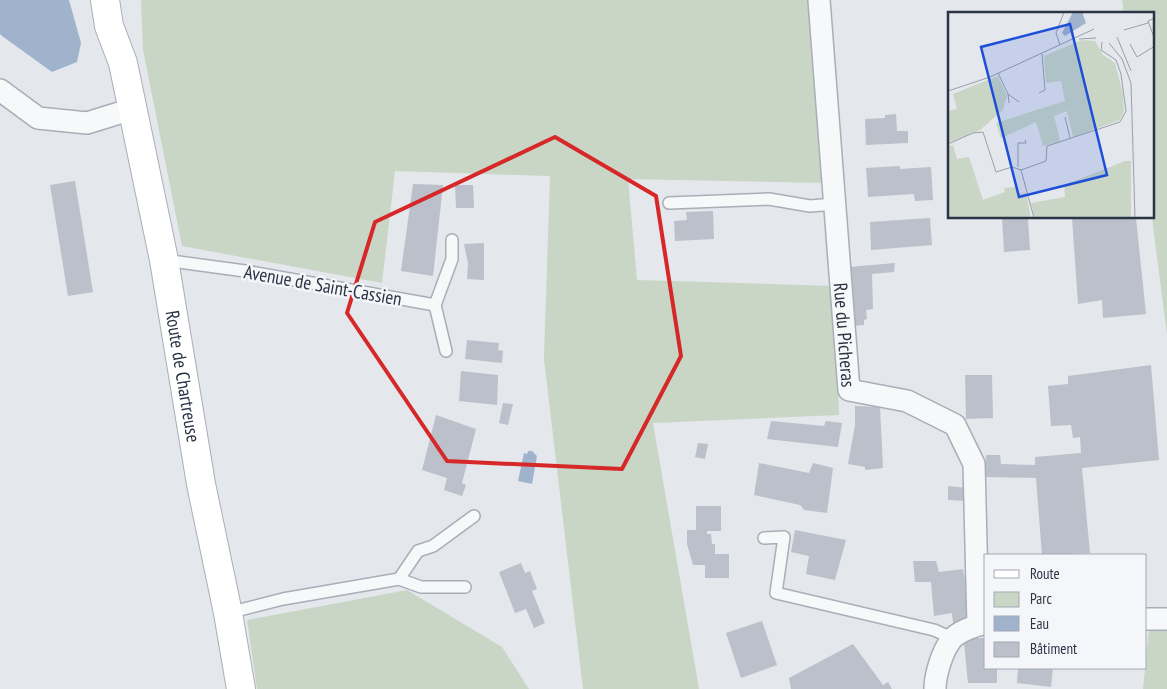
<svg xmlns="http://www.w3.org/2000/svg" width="1167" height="689" viewBox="0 0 1167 689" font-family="'PT Sans Narrow',sans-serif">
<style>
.green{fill:#c9d6c5}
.water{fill:#9fb4cc}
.building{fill:#bbc0ca}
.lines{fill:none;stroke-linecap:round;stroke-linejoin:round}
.service-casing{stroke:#a9aeb7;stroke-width:14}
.minor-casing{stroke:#a9aeb7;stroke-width:24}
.secondary-casing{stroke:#a9aeb7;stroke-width:30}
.service{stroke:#f7f8fa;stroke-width:11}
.minor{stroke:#f7f8fa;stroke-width:21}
.secondary{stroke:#fff;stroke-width:28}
.marked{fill:none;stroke:#d62828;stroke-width:4;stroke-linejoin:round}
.labels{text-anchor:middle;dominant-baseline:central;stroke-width:5;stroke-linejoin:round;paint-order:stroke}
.street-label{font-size:19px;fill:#2b3445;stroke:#f4f6f9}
.inset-road{fill:none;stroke:#9a9fa9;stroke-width:1}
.view{fill:#1d4ed8;fill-opacity:0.15;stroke:#1d4ed8;stroke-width:2.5}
.inset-edge{fill:none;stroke:#2b3445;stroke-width:2.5}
</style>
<rect width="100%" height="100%" fill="#e4e7ec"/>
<g class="green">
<polygon points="141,0 808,0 828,183 628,179 637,280 834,286 839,415 653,423 699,689 583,689 544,359 550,176 395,171 382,283 182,246 143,50"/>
<polygon points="1122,0 1167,0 1167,335 1152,218 1153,14 1124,14"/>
<polygon points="407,590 502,647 529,689 257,689 247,620"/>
<polygon points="1149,629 1167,630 1167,689 1143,689"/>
</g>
<g class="water">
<polygon points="0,0 69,0 81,43 77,62 52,72 2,36 0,34"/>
<polygon points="528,451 532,451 537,456 532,484 518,481 524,453 527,454"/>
</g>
<g class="building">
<polygon points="896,114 897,131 908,131 908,143 866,145 865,119 885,118 885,115"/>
<polygon points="900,166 900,169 931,167 933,200 915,201 914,194 868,197 866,168"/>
<polygon points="75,181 93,292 68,296 50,185"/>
<polygon points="413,184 443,185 433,276 401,271"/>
<polygon points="455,185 473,185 474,208 456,208"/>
<polygon points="713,211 714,239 675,241 674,221 687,220 686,212"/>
<polygon points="930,218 932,245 871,250 870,222"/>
<polygon points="1002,218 1028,218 1030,250 1004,252"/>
<polygon points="1072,218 1136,218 1146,314 1103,318 1102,300 1078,304"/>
<polygon points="484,243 484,280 467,279 468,263 464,244"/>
<polygon points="895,263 894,272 872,274 873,309 866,310 867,319 864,320 864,325 853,326 850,267"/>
<polygon points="467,340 499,343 498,350 503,351 502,363 465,359"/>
<polygon points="1151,365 1159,460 1082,468 1090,553 1042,555 1036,478 985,477 986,455 1000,455 1001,464 1035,465 1035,457 1081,453 1080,437 1073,438 1071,425 1051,426 1048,386 1068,384 1068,376"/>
<polygon points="461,371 498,375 497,405 459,401"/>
<polygon points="965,375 992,375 993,418 966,419"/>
<polygon points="503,403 513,404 508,425 499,423"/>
<polygon points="855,406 880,407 883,468 865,470 865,467 848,464 855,425"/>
<polygon points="436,415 476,429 462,483 466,485 462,496 444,490 447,478 422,470"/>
<polygon points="771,421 824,426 826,421 842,423 838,447 767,439"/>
<polygon points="698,443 708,444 705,459 695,457"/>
<polygon points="759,463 809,473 813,463 833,468 827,513 804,510 800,505 754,495"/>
<polygon points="948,486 967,488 968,501 948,500"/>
<polygon points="696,506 721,506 721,531 707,531 707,534 711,534 712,544 715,544 715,554 729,554 729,578 705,578 705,565 693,565 687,544 687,530 696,530"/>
<polygon points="795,530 846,540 835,580 806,574 809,556 791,552"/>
<polygon points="913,561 936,561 939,572 963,569 970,603 970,620 953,623 952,613 934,616 931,582 915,582"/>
<polygon points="521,563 525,573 530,571 537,589 532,591 545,623 534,628 526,609 515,613 499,572"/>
<polygon points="762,621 777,665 741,678 726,633"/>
<polygon points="976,638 986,638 986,668 997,668 997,683 968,683 964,643"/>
<polygon points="853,644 883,685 888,682 892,689 791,689 789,678"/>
<polygon points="1018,668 1053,668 1051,687 1017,683"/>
</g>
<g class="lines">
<g class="service-casing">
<g id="service">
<polyline points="669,203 769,199 810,206 834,204"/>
<polyline points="164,260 245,271 435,305 446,351"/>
<polyline points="435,305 452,259 452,240"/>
<polyline points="764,538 784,537 776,593 934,630 952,638"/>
<polyline points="465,587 421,587 399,579 418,551 433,546 474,516"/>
<polyline points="228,613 283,599 399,579"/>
</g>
</g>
<g class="minor-casing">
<g id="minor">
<path id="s1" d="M819,0L849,390L907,401L955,425L974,464L978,625"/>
<polyline points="0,90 38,118 87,123 132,109"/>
<polyline points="1146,619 1167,619"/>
<path d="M935,689C935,675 942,652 951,640C957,632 976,625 986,623"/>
</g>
</g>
<g class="secondary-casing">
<g id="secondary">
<path id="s2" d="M105,0L109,26L123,63L164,260L201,484L228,613L241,689"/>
</g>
</g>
<use href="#service" class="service"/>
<use href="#minor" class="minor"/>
<use href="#secondary" class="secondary"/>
</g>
<path class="marked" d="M555,137L656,196L681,356L622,469L447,461L347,313L375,222Z"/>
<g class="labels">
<g class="street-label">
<text transform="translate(323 285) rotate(10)">Avenue de Saint-Cassien</text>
<text stroke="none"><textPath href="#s1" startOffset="336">Rue du Picheras</textPath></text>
<text stroke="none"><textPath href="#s2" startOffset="385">Route de Chartreuse</textPath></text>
</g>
</g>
<g transform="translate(948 12)">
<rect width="206" height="206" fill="#e4e7ec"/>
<path d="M134,28L147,29L155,43L167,51L175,82L176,99L172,108L125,125L119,99L106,104L112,129L95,134L88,110L53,126L48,111L117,89L113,69L98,71L96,44ZM50,64L59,84L55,98L32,118L0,131V99L9,97L5,82ZM5,133L9,147L21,145L35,188L57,180L56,176L67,175L69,182L78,181L83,206H0V134ZM177,149H183V206H86L83,191L117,185L116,173Z" fill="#c9d6c5"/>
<path d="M125,0H134L138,11L117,24L114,21Z" fill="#9fb4cc"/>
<path class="inset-road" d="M207,6L200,9L207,28M176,18L200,11M169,25L183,59M131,27L148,26M161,31L174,47L183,71L187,206M182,32L189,45L207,34M112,33L108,21L116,0M50,61L60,82M0,79L42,65L146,17M91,81L97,78L94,42M61,91L60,82L71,90M117,105L122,126M0,132L25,121L35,120L48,160L64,155L73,158L98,149L99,134L172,110L178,99L173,62L168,48L153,38L154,30M70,155V131H78L77,128M73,158L86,206"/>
<path class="view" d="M122,12L159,163L71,185L33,35Z"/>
<rect width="206" height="206" class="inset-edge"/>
</g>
<rect x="984" y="554" width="162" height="115" fill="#f4f6f9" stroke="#a4a8b1"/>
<rect x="994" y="570" width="25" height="8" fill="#ffffff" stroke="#a4a8b1"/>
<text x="1030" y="579" font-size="15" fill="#2b3445">Route</text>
<rect x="994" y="592" width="25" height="15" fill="#c9d6c5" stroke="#a4a8b1"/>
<text x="1030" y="604" font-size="15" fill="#2b3445">Parc</text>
<rect x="994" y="616" width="25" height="15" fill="#9fb4cc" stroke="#a4a8b1"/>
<text x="1030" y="629" font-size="15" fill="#2b3445">Eau</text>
<rect x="994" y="642" width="25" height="15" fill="#bbc0ca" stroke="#a4a8b1"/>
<text x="1030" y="654" font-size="15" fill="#2b3445">Bâtiment</text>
</svg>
